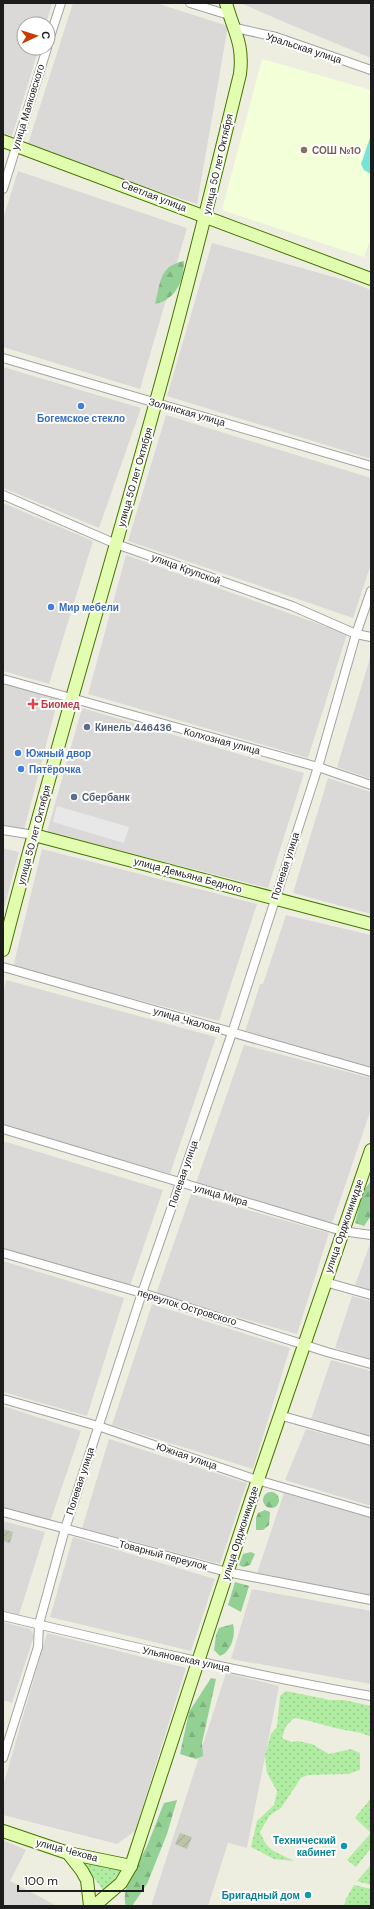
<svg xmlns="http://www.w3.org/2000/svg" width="374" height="1909" viewBox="0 0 374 1909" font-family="'DM Sans',sans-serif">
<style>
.residential{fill:#dad9d8}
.education{fill:#f3ffd8}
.construction{fill:url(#construction-furrows)}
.grass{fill:url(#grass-dots)}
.forest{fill:url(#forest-firs)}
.pitch{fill:#78e3da}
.parking{fill:#e8e8e8}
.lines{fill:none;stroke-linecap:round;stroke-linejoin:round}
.minor-casing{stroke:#a3a3a3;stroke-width:10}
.secondary-casing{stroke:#457500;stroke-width:14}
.minor{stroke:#fff;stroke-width:8}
.secondary{stroke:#e2fdaf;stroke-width:12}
.education-dot{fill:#8d6e63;stroke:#fff;stroke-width:1.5}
.shop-dot{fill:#3f7fe0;stroke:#fff;stroke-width:1.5}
.health-dot{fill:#e0444e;stroke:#fff;stroke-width:1.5}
.service-dot{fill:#5c6f8a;stroke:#fff;stroke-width:1.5}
.culture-dot{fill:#0f9aa8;stroke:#fff;stroke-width:1.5}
.labels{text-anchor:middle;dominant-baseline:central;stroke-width:4;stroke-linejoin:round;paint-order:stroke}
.street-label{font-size:10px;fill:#1c1c1c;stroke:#fff}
.education-label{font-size:10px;font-weight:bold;fill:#785e54;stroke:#fff;text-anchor:start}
.shop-label{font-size:10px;font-weight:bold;fill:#366cbe;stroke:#fff;text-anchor:start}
.health-label{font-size:10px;font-weight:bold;fill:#be3a42;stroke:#fff;text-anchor:start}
.service-label{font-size:10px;font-weight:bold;fill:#4e5e75;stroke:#fff;text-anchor:start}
.culture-label{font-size:10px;font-weight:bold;fill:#0d838f;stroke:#fff;text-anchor:end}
</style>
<defs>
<pattern id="construction-furrows" width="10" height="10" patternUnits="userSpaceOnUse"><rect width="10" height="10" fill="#bcc3ab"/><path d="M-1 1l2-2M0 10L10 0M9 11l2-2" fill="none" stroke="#a1a793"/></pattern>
<pattern id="grass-dots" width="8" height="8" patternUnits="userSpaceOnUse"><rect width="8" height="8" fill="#b0eca2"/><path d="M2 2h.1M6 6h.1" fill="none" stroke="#97ca8b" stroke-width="1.8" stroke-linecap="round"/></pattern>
<pattern id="forest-firs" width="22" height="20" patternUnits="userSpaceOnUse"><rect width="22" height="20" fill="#92d093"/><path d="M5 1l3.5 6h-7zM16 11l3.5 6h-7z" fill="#7db27e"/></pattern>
</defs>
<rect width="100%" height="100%" fill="#eeeee0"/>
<g class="residential">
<polygon points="3,3 52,3 46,24 24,24 24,48 39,48 12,136 3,133"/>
<polygon points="73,3 156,3 228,26 197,204 27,147"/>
<polygon points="240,3 371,3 371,58 296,27"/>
<polygon points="18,171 187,228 140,389 3,347 3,219"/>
<polygon points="212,243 348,281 371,290 371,459 167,396"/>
<polygon points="3,367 141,408 99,528 3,488"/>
<polygon points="166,415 371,478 371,564 353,618 128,541"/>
<polygon points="3,503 93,541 49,684 3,671"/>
<polygon points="126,555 347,634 308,758 88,694"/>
<polygon points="371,655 371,779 337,767"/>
<polygon points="3,683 58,699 24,830 3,825"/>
<polygon points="82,708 304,773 268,888 47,832"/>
<polygon points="328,778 371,792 371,914 293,893"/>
<polygon points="3,848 19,852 3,912"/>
<polygon points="42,849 257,904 219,1021 13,967"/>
<polygon points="286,915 371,935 371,1067 245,1032 260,984 263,984"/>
<polygon points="6,980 216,1037 170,1174 3,1125 3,994"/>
<polygon points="244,1045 371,1078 371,1109 332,1224 196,1183"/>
<polygon points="3,1141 163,1190 130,1286 3,1249"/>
<polygon points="191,1194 329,1233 297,1334 156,1294"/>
<polygon points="371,1241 371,1290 355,1285"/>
<polygon points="3,1261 124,1298 87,1416 3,1392"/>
<polygon points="352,1296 371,1301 371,1359 335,1348"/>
<polygon points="152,1304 290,1348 253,1469 112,1425"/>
<polygon points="331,1360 371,1371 371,1436 311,1419"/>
<polygon points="3,1406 81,1431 50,1522 3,1509"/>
<polygon points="306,1429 371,1446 371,1506 285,1480"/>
<polygon points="109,1439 247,1483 220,1564 82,1528"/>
<polygon points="284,1493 371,1518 371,1597 257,1573"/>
<polygon points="3,1521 45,1532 19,1615 3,1611"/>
<polygon points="73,1537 215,1579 191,1651 50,1617"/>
<polygon points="252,1589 371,1611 371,1684 231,1659"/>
<polygon points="3,1622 30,1629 34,1636 12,1703 3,1700"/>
<polygon points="47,1633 186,1668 135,1831 117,1844 3,1815 3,1786"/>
<polygon points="226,1673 279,1686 247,1848 228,1843 208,1906 151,1906"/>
<polygon points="3,1840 26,1850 10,1881 57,1906 3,1906"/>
</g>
<polygon class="education" points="262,59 371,90 371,237 364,257 222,210"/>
<g class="construction">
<polygon points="3,1529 13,1532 10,1543 3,1541"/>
<polygon points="180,1833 192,1837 187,1849 175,1844"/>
</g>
<g class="grass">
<path d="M286,1691L330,1700H344L371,1706V1737C359,1731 353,1732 340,1729C325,1726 310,1720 294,1718L286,1726L282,1738L292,1742L298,1741L312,1744L329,1754L351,1749L360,1753V1770L348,1774L308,1775L301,1778L281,1808L270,1815L260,1832C268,1853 276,1851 294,1861L274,1859L251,1847L257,1821L274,1805L277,1791L267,1773L265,1755L271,1734L277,1727L280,1696Z"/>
<polygon points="371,1798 371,1848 356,1867 347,1860 371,1833 355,1818"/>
<polygon points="80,1858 122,1868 105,1893"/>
<polygon points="371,1865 371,1885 357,1881"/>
<polygon points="354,1885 371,1889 371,1906 344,1906 346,1899"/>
</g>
<g class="forest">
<path d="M184,261C184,280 176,300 155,304C161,282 159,266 184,261Z"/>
<polygon points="371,1181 371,1216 364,1226 355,1223 363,1191"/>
<circle cx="271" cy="1500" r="8"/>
<polygon points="265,1510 270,1512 269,1525 263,1530 256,1530 256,1518 258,1513"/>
<polygon points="251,1552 255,1554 250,1565 243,1567 239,1565 243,1554"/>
<polygon points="235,1582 249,1586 241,1612 228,1605"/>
<path d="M233,1624C236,1635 231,1652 220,1656L214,1650L216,1635L219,1628Z"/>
<polygon points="211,1678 216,1679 202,1743 203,1756 196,1759 180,1754 189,1712"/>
<path d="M177,1800L167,1834L147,1884L132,1906H126C120,1887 139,1863 147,1846C153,1832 158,1817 164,1803Z"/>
</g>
<polygon class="pitch" points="371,135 371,174 364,170 361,164"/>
<polygon class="parking" points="57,806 129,827 124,843 53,822"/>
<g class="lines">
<g class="minor-casing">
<g id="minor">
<polyline points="190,3 229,15"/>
<polyline points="236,28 276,37 371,70"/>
<polyline points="48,43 61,3"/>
<polyline points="3,189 47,48"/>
<polyline points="3,358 371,466"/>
<polyline points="3,495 116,544 292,606 356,634 371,637"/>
<polyline points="3,679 318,767 371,785"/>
<polyline points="3,830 34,835"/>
<polyline points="3,967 371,1072"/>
<polyline points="3,1129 342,1231 371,1235"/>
<polyline points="3,1253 142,1293 327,1352 371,1364"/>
<polyline points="325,1282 371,1295"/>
<polyline points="3,1399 98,1426 257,1480 371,1513"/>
<polyline points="279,1415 371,1441"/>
<polyline points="3,1512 227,1572 371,1600"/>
<path d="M3,1616C125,1645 247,1674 371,1696"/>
<polyline points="3,1758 38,1647 39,1624 65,1529 142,1293 232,1033 318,767 356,634 371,591"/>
</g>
</g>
<g class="secondary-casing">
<g id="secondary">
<polyline points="3,141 371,279"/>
<polyline points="34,835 371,924"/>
<path d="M3,950C50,767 105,587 155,405C186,295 213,185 240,74C244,43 233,30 226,3"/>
<polyline points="3,1831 68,1853 131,1866"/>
<polyline points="68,1853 82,1871 87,1880 90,1906"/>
<polyline points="94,1906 121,1883 131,1866 252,1497 371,1150"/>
</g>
</g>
<use href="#minor" class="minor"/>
<use href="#secondary" class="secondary"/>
</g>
<circle class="education-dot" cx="304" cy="150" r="4"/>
<g class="shop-dot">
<circle cx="81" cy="406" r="4"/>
<circle cx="51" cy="607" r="4"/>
<circle cx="18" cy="753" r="4"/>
<circle cx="21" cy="769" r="4"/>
</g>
<path class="health-dot" d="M31 698h4v4h4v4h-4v4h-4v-4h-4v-4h4z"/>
<g class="service-dot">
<circle cx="87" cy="727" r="4"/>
<circle cx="74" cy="797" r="4"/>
</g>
<g class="culture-dot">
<circle cx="344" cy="1846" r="4"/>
<circle cx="308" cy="1895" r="4"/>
</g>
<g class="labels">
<g class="street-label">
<text transform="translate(304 48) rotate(18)">Уральская улица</text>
<text transform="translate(28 107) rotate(-73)">улица Маяковского</text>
<text transform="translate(218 164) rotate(-77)">улица 50 лет Октября</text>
<text transform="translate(154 196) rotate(21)">Светлая улица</text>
<text transform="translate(187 412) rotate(16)">Золинская улица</text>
<text transform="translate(135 477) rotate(-74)">улица 50 лет Октября</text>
<text transform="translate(186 569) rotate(20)">улица Крупской</text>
<text transform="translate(222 741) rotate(15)">Колхозная улица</text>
<text transform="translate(34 835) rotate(-75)">улица 50 лет Октября</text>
<text transform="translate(285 866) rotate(-72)">Полевая улица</text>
<text transform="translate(188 875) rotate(15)">улица Демьяна Бедного</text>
<text transform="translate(187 1020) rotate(16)">улица Чкалова</text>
<text transform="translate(183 1174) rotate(-71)">Полевая улица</text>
<text transform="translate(221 1195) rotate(16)">улица Мира</text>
<text transform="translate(344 1226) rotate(-71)">улица Орджоникидзе</text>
<text transform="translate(187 1307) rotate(17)">переулок Островского</text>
<text transform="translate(187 1456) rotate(19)">Южная улица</text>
<text transform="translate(80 1481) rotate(-72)">Полевая улица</text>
<text transform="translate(240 1533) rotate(-72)">улица Орджоникидзе</text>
<text transform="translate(163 1555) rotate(15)">Товарный переулок</text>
<text transform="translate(186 1659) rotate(12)">Ульяновская улица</text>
<text transform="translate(67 1850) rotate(15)">улица Чехова</text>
</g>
<g class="education-label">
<text x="312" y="150">СОШ №10</text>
</g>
<g class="shop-label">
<text x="81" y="418" text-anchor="middle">Богемское стекло</text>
<text x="59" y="607">Мир мебели</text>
<text x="26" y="753">Южный двор</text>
<text x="29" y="769">Пятёрочка</text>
</g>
<g class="health-label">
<text x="41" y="704">Биомед</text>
</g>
<g class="service-label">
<text x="95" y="727">Кинель 446436</text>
<text x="82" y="797">Сбербанк</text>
</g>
<g class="culture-label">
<text x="336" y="1840">Технический<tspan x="336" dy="12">кабинет</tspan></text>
<text x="300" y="1895">Бригадный дом</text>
</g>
</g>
<rect width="374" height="1909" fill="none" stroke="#1c1c1c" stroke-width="8"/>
<g transform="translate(36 36) rotate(86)"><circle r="19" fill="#ffffff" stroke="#a4a4a4"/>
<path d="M0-3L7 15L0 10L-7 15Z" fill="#c73d00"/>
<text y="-6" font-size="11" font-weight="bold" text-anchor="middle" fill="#1c1c1c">С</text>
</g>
<path d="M18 1885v6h125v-6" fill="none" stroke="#1c1c1c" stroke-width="2"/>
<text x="24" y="1885" font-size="12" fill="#1c1c1c" stroke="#ffffff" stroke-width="3" paint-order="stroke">100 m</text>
</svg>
